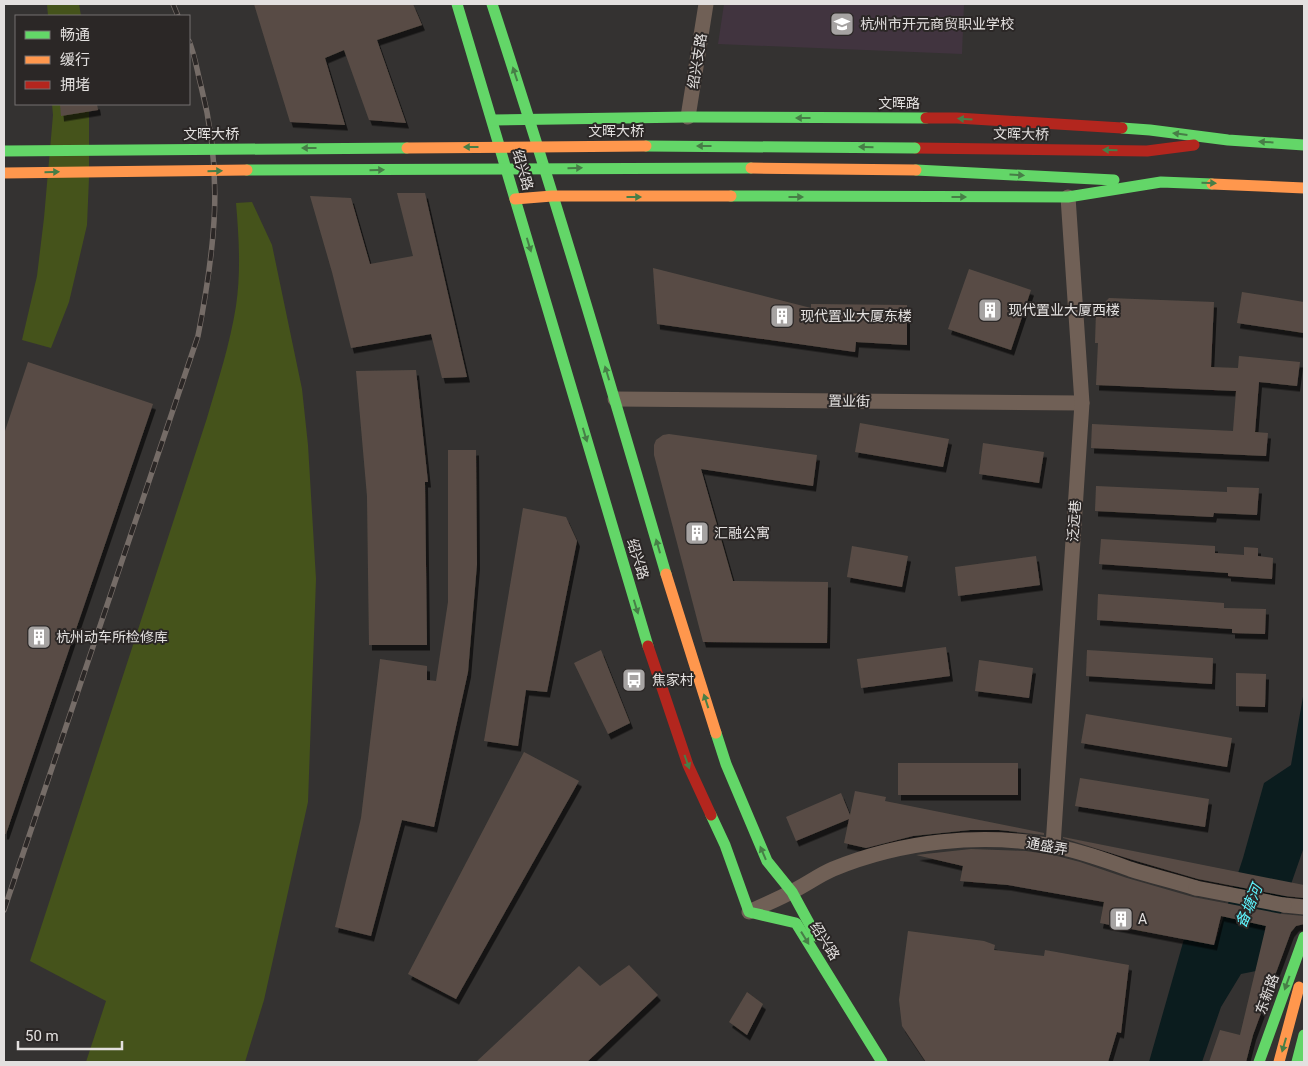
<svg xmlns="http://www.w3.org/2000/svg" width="1308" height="1066" viewBox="0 0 1308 1066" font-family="Roboto,'Noto Sans SC',sans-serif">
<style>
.education{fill:#41343f}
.green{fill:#45531b}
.water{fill:#0b1c1e}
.building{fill:#584c45;filter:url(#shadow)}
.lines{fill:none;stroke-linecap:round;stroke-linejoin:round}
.street{stroke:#706056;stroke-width:15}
.fast{stroke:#63d668;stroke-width:11}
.slow{stroke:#ff974d;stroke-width:11}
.jam{stroke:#b3261e;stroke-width:11}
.rail-casing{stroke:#756c67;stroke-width:5.5}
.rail{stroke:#2b2726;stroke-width:4;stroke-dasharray:11;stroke-linecap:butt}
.street-bridge{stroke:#706056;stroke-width:15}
.fast-bridge{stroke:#63d668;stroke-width:11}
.slow-bridge{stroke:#ff974d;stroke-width:11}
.oneway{fill:#477e47}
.labels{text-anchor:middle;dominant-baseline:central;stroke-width:4;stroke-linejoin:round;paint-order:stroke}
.poi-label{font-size:14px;fill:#e3e0df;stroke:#2b2726;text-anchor:start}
.street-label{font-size:14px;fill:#e3e0df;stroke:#2b2726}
.water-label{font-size:15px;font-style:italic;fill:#5ef4fd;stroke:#2b2726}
</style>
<defs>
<filter id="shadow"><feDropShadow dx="3" dy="5.5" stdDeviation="0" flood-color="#0009"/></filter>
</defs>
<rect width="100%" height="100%" fill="#343231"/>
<polygon class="education" points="724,4 964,4 962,54 718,44"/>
<g class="green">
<polygon points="47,4 79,4 81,16 48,16"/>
<polygon points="52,104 89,104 89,178 87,225 69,302 51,348 22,340 37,276 44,218 53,115"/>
<path d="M252,202L272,245L302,389L308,445L316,579L308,802L264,1000L245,1062H86L106,1001L30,961L207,418C218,381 230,344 236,306C241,272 239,238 236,203Z"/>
</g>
<polygon class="water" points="1304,691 1304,847 1261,970 1241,974 1221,1007 1202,1062 1149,1062 1184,939 1215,943 1243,858 1264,783 1291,765"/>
<g class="building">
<polygon points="254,4 413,4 422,25 377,40 406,123 369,120 344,50 325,58 345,125 290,122"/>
<polygon points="60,104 97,104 98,110 61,116"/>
<polygon points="397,193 425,193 467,377 442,378 431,334 351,348 332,272 310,196 351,198 370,264 413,256"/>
<polygon points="653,268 811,308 811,304 907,305 907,345 856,342 855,352 657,324"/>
<polygon points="969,269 1031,290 1011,350 948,329"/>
<polygon points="1242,292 1304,302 1304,333 1237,323"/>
<polygon points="1109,298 1214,302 1211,367 1238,368 1239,356 1300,362 1297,386 1259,382 1255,432 1268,433 1266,456 1091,448 1092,424 1233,431 1236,391 1096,385 1098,343 1095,343 1096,312"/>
<polygon points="28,362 153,404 6,834 4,834 4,434"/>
<polygon points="416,370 428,482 425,482 427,645 369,645 367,496 356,371"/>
<polygon points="860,423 949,439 943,467 855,452"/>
<polygon points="669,434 817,455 813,486 701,469 733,581 828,582 827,643 703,642 654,455 654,445 656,440 663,435"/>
<polygon points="983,443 1044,452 1039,483 979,474"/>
<polygon points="448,450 476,450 477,564 468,672 434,827 402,820 371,936 335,927 361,818 380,659 427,666 427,680 436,681 448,602"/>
<polygon points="1096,486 1227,492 1227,487 1259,488 1257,515 1214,513 1213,517 1095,511"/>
<polygon points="523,508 566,517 577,541 547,692 526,690 518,746 484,741"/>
<polygon points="1101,539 1215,546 1215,553 1244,555 1244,547 1258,548 1258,556 1273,558 1272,579 1228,576 1228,573 1099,564"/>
<polygon points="852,546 908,556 902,587 847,577"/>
<polygon points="1036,556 1040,585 958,596 955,567"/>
<polygon points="1098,594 1224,603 1224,608 1266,609 1265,634 1232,633 1232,629 1097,620"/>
<polygon points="946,647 950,676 861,688 857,659"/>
<polygon points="601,650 630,723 608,734 574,663"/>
<polygon points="1087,650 1213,658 1212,684 1086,676"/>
<polygon points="979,660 1033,668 1029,698 975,691"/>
<polygon points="1236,673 1266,674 1265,707 1236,706"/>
<polygon points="1086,714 1232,738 1227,767 1081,743"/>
<polygon points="524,752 579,781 456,999 408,974"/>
<rect x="898" y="763" width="120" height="32"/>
<polygon points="1080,778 1209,799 1205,827 1075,806"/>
<polygon points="855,791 886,797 885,801 1044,833 1044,835 999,830 970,830 913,836 866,848 844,843 849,819 796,841 786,817 841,793 850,815"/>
<polygon points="1063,837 1304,885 1304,898 1285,896 1198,879 1133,860 1063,838"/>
<polygon points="971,849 1026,851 1053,855 1080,862 1127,878 1193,897 1282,914 1304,916 1304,924 1296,926 1291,932 1253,1035 1246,1062 1209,1062 1220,1030 1240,1035 1266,926 1221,916 1214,945 1100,923 1104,902 1008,885 960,881 963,866 916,855"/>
<polygon points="908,931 984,941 995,945 994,950 1044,956 1045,950 1129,965 1121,1033 1117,1032 1108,1062 926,1062 902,1026 899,1000"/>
<polygon points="629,965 658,995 587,1062 476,1062 579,966 600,986"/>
<polygon points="747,992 763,1004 747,1035 729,1022"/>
</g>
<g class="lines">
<g class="street">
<polyline points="688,117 706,4"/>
<polyline points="615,399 1082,403"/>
<polyline points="1053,846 1082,403 1068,197"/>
<polyline points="1284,905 1304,907"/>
<path d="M749,912C763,905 779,899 793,891C807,884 819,875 833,869C901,841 982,832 1054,846C1080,851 1105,860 1130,869C1152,876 1174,881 1196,888"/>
</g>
<g class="fast">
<polyline points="457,4 648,646"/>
<path d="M492,4C554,193 610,383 666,574"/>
<polyline points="493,120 688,117 926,118"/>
<polyline points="1122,128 1150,130 1228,140 1304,145"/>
<polyline points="916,170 1114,180"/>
<polyline points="731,196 1068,197 1161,182 1212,184"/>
<polyline points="716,733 726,764 767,861 792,892 816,936"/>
<polyline points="711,815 725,845 749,912 796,923 882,1062"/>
<polyline points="1259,1062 1304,937"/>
<polyline points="1297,1062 1304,1035"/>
</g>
<g class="slow">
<polyline points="1212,184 1304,188"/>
<polyline points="515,199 552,196 731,196"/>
<polyline points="666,574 716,733"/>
<polyline points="1279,1062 1299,987"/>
</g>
<g class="jam">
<polyline points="926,118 957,118 1122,128"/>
<polyline points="915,148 1147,151 1194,145"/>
<polyline points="648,646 688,765 711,815"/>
</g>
<g class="rail-casing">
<g id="rail">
<polyline points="173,4 178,16"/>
<path d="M4,910L198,336C215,248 224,174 201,86C197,71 195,55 189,41"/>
</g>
</g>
<use href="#rail" class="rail"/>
<polyline class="street-bridge" points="1196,888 1284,905"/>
<g class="fast-bridge">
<polyline points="646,146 915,148"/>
<polyline points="4,151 407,148"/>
<polyline points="247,170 751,168"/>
</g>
<g class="slow-bridge">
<polyline points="407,148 646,146"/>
<polyline points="751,168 916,170"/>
<polyline points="4,173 247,170"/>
</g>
</g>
<defs><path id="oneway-solid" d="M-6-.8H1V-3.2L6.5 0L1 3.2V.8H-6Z" transform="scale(1.25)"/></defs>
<g class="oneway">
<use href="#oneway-solid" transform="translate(515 74) rotate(-108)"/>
<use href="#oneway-solid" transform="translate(803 118) rotate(-180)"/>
<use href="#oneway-solid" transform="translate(965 119) rotate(-176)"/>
<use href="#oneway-solid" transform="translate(1180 134) rotate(-173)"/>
<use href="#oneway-solid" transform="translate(1266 142) rotate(-177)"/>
<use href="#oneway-solid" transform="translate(704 146) rotate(-180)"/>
<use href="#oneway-solid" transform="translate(471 147) rotate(180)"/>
<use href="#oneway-solid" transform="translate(866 147) rotate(-179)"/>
<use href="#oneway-solid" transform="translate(309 148) rotate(180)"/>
<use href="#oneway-solid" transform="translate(1110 150) rotate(-179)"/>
<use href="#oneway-solid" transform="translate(575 168) rotate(-1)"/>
<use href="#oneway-solid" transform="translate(377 170) rotate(-1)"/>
<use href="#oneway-solid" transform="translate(215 171) rotate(-1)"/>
<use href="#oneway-solid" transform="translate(52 172) rotate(-1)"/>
<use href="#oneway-solid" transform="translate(1017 175) rotate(3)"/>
<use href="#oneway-solid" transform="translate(1209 183) rotate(2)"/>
<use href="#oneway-solid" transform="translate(634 197)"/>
<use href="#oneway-solid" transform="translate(796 197)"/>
<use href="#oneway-solid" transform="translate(959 197)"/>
<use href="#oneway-solid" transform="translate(529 245) rotate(73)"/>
<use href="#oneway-solid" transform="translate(607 373) rotate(-107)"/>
<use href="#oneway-solid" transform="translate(585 435) rotate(73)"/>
<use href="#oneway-solid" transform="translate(658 546) rotate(-106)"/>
<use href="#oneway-solid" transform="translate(636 607) rotate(73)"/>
<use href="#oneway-solid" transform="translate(706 701) rotate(-108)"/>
<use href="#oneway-solid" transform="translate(687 762) rotate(70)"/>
<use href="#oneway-solid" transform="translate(763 853) rotate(-113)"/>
<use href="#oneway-solid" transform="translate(805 938) rotate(58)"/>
<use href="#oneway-solid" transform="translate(1287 983) rotate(110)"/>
<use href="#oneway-solid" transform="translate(1284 1045) rotate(106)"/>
</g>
<defs>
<g id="school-square" transform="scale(1.25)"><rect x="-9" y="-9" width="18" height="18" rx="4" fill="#a6a3a2" stroke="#2b2726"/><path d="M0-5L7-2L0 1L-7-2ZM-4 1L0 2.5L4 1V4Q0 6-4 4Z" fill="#fff"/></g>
<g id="building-square" transform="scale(1.25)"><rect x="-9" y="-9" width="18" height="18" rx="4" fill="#a6a3a2" stroke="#2b2726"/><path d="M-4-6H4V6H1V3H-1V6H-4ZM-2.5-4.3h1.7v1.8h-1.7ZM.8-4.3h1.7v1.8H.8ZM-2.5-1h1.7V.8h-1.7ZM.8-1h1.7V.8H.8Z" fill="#fff"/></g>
<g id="bus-square" transform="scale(1.25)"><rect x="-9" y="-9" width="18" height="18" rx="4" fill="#a6a3a2" stroke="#2b2726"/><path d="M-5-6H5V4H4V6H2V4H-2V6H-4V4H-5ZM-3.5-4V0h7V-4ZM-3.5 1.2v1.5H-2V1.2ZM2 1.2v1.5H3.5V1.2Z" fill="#fff"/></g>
</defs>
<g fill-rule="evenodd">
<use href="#school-square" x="842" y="24"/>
<use href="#building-square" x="990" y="310"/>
<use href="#building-square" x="782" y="316"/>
<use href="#building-square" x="697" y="533"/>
<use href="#building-square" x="39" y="637"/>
<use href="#bus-square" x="634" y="680"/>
<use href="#building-square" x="1121" y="919"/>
</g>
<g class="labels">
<g class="poi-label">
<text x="860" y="24">杭州市开元商贸职业学校</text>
<text x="1008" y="310">现代置业大厦西楼</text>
<text x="800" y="316">现代置业大厦东楼</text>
<text x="714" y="533">汇融公寓</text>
<text x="56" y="637">杭州动车所检修库</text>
<text x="652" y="680">焦家村</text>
<text x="1138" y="919">A</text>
</g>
<g class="street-label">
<text transform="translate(697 61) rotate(-81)">绍兴支路</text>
<text x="899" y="103">文晖路</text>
<text x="616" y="131">文晖大桥</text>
<text x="211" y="134">文晖大桥</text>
<text transform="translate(1021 134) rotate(1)">文晖大桥</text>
<text transform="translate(523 170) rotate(74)">绍兴路</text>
<text transform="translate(849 401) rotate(1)">置业街</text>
<text transform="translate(1074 521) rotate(-86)">泛远巷</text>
<text transform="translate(638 559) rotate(73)">绍兴路</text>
<text transform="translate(1047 846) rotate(10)">通盛弄</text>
<text transform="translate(825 941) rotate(58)">绍兴路</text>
<text transform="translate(1267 994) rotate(-70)">东新路</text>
</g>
<g class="water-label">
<text transform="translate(1249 906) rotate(-67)">备塘河</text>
</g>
</g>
<rect width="1308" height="1066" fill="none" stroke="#e3e0df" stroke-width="10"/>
<rect x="15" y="15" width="175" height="90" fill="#2b2726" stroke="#757170"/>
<rect x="25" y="31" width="25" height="8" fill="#63d668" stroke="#757170"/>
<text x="60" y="40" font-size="15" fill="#e3e0df">畅通</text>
<rect x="25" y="56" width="25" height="8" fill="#ff974d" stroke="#757170"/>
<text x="60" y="65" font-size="15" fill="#e3e0df">缓行</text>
<rect x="25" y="81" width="25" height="8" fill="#b3261e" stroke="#757170"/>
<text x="60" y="90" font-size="15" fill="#e3e0df">拥堵</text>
<path d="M18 1041v8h104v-8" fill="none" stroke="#e3e0df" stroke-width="2.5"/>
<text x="25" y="1041" font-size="15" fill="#e3e0df" stroke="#2b2726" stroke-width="4" paint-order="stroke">50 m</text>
</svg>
